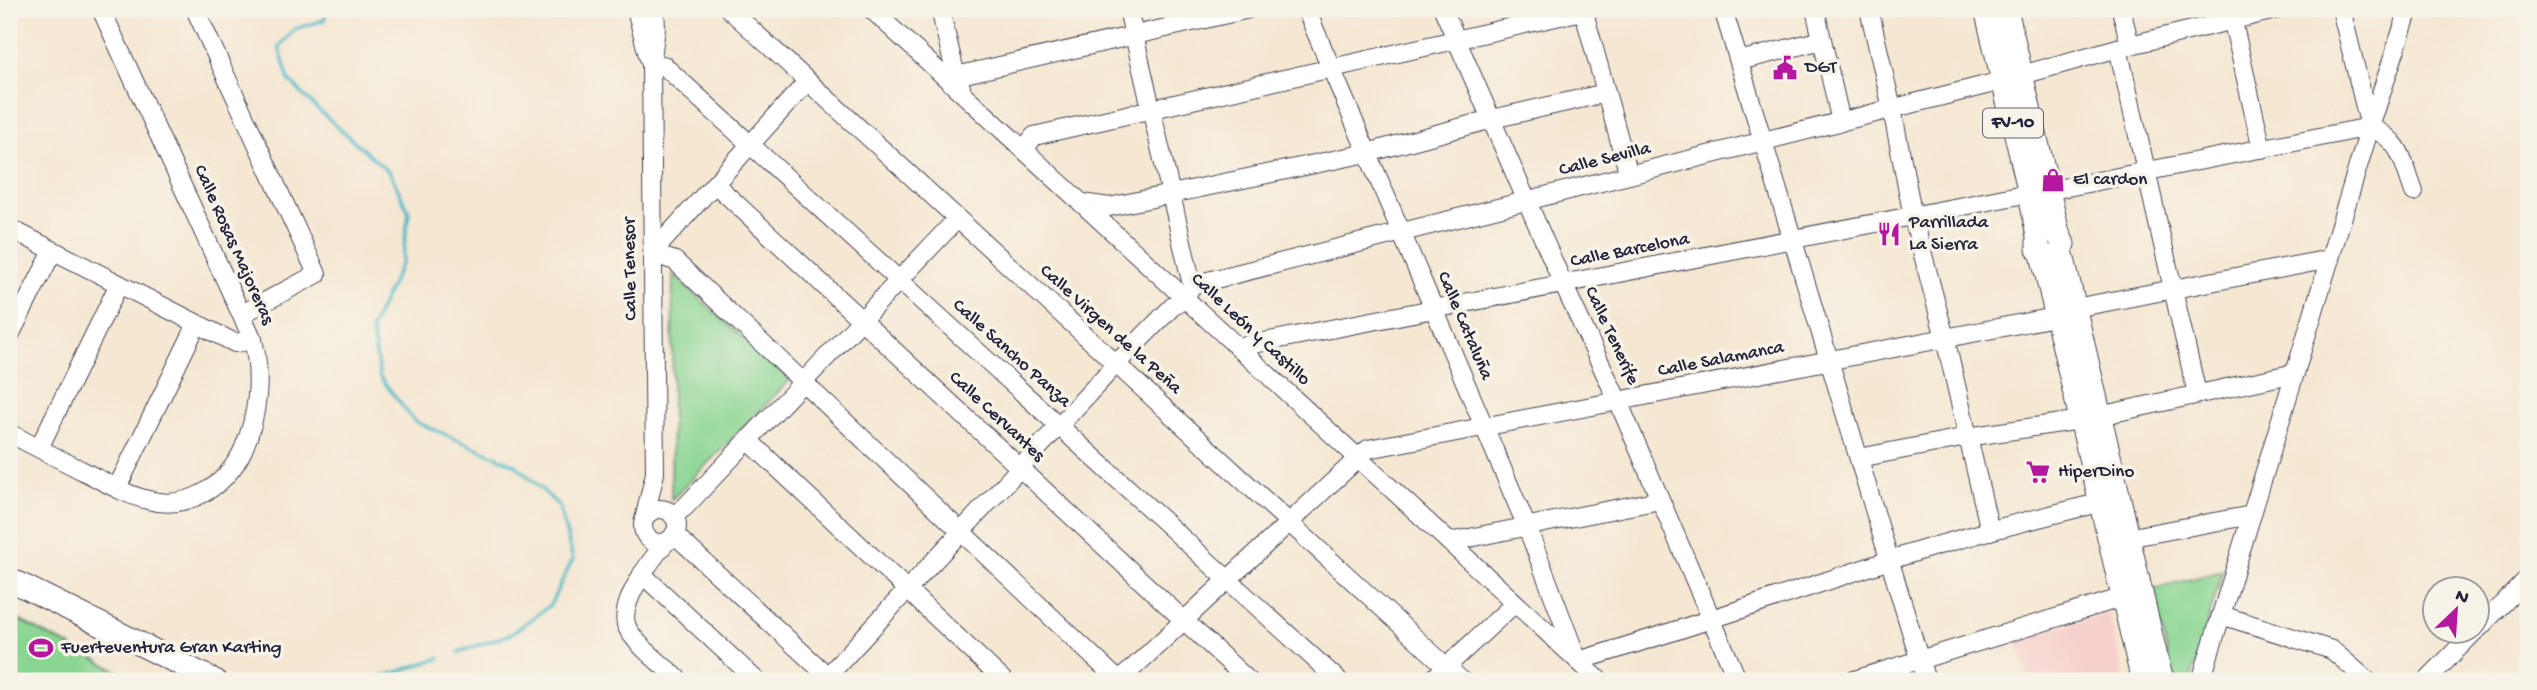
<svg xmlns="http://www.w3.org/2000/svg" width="2537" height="690" viewBox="0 0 2537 690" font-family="'Gochi Hand',sans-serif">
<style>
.built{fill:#f7d0cd}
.green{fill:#89d592;stroke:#567c66;stroke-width:2}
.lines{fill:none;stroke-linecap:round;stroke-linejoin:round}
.stream{stroke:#4cb8c8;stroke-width:3.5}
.minor-casing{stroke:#424052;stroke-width:20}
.major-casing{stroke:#424052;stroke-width:25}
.minor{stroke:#fff;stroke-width:18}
.major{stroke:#fff;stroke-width:23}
.labels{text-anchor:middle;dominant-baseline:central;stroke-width:7;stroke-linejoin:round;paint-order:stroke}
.shield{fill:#f7f3e8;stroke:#62616f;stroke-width:2}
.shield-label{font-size:18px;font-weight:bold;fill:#22223b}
.poi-label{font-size:19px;fill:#22223b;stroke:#f7f3e8;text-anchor:start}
.street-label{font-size:19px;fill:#22223b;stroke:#f7f3e8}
</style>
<rect width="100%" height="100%" fill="#f7f3e8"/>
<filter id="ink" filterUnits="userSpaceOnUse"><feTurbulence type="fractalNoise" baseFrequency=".0143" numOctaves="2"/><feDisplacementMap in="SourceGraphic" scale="14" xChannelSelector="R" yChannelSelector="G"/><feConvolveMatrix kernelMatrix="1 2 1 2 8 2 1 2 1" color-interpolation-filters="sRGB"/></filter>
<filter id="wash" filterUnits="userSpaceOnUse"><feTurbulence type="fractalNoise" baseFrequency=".00686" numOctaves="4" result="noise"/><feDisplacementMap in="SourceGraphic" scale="28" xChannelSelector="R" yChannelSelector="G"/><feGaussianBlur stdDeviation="1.57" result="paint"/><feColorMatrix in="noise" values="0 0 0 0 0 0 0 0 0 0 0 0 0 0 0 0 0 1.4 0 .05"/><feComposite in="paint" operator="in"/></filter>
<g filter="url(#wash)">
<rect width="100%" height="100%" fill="#f5e7d2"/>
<polygon class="built" points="2109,612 2125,681 2030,681 2017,640"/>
<g class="green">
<polygon points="673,275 790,380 671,500"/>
<polygon points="2223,571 2190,681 2173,679 2153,589"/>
<polygon points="9,615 137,681 9,681"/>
</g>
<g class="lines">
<g class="stream">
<polyline points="328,9 324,20 295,29 279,47 289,80 315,107 390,173 409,212 402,262 371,328 380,377 414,421 516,465 559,506 573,559 550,605 511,634 459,652"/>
<polyline points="369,681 440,658"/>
</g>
</g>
</g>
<g filter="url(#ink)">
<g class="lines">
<g class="minor-casing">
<g id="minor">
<polyline points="195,9 317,274 242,314"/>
<polyline points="636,9 649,59"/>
<polyline points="729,9 1462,681"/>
<polyline points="871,9 1600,681"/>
<polyline points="940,9 956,76 961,87"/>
<polyline points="1128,9 1192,285"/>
<path d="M1306,9L1527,527L1578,661C1682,630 1784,595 1887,561C1958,538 2030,520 2102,502"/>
<polyline points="1443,9 1564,286 1618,401 1738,681"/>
<polyline points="1583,9 1629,175"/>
<polyline points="1723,9 1926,681"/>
<polyline points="1815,9 1841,122"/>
<polyline points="1869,9 1892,109 1913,217 1945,338 1990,531"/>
<polyline points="2121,9 2130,45"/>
<polyline points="2230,9 2262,149"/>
<polyline points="2341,9 2370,127"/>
<polyline points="2118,48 2197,394"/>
<polyline points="1739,61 1822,40"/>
<polyline points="651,65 663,65 1339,681"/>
<polyline points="956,76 1249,9"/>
<polyline points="807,82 652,253 675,261 1119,681"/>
<polyline points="2015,83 2022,75 2118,48 2279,9"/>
<path d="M2370,127C2403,142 2402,160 2414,192"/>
<polyline points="1024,150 1034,136 1591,9"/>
<polyline points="715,184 1249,681"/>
<polyline points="2047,191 2370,127"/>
<polyline points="1082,203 1109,207 1367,153 1492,119 1606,93"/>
<polyline points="9,228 235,343 253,340"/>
<polyline points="1192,285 1990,84 2001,79 2008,70"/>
<polyline points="2075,308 2330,259"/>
<polyline points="9,337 53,251"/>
<polyline points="1238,347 2030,193"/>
<path d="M9,433C34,446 59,459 85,472C105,482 126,495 148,500C188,511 226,486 243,450C258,416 262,377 253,340L101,9"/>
<polyline points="748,440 1004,681"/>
<polyline points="39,448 119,284"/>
<polyline points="1859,458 1967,437 2081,420 2295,373"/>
<polyline points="117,488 197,324"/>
<circle cx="660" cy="526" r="17"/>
<polyline points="673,516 685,507 957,219"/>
<polyline points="644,520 655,473 651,65 656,28 655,9"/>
<polyline points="674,534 833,681"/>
<polyline points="2127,538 2252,515"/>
<path d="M667,541C653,557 617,604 627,627C635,645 666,667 680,681"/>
<polyline points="1449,542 1660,500"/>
<polyline points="642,574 757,681"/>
<polyline points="2221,615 2332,650 2368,681"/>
<polyline points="2478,629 2528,578"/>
<polyline points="823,681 1116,364 1172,307 1185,299 1189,291"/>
<polyline points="1119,681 1368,449 2055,317"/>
<polyline points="1431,681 1515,603"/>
<polyline points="1851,681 2124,597"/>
<polyline points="2201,681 2370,127 2409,9"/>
<polyline points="2426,681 2476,630"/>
</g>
</g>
<g class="major-casing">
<g id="major">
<polyline points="1986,9 2030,193 2038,237 2038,249 2042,254 2143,681"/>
<polyline points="2006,9 2058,233 2063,244 2061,250 2159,670 2163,681"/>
<polyline points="9,579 215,681"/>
</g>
</g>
<use href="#minor" class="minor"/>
<use href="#major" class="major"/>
</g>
</g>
<defs>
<g id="civic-bare" transform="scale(1.89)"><path d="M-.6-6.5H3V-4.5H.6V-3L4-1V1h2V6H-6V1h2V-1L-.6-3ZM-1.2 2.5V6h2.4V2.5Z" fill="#b5179e" stroke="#f7f3e8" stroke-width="2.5" paint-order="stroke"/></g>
<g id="shop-bare" transform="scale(1.89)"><path d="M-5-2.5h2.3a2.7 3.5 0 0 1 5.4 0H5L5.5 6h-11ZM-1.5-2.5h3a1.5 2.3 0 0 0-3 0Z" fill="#b5179e" stroke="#f7f3e8" stroke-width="2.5" paint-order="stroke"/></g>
<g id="restaurant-bare" transform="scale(1.89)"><path d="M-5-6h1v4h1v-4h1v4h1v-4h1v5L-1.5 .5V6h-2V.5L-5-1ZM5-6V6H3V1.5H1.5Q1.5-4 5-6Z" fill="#b5179e" stroke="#f7f3e8" stroke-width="2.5" paint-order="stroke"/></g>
<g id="supermarket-bare" transform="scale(1.89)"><path d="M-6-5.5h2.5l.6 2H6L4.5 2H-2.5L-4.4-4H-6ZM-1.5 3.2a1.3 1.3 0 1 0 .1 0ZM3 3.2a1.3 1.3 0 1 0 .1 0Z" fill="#b5179e" stroke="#f7f3e8" stroke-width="2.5" paint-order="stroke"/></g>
<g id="stadium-bare" transform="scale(1.89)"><path d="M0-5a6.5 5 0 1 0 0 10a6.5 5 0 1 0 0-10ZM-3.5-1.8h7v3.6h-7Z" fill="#b5179e" stroke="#f7f3e8" stroke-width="2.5" paint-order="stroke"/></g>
</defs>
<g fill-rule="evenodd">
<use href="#civic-bare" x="1785" y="68"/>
<use href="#shop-bare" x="2053" y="180"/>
<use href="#restaurant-bare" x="1889" y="234"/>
<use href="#supermarket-bare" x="2038" y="472"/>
<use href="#stadium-bare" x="41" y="648"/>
</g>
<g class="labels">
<rect class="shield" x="1983" y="108.5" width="60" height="29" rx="5"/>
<g class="shield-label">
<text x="2013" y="123">FV-10</text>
</g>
<g class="poi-label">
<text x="1805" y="68">DGT</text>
<text x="2073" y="180">El cardon</text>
<text x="1909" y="223">Parrillada<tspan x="1909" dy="22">La Sierra</tspan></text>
<text x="2058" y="472">HiperDino</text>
<text x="61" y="648">Fuerteventura Gran Karting</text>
</g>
<g class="street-label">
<text transform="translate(1605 160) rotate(-14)">Calle Sevilla</text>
<text transform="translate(233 245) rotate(66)">Calle Rosas Majoreras</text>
<text transform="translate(1630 251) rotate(-11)">Calle Barcelona</text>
<text transform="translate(631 269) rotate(-91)">Calle Tenesor</text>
<text transform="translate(1464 326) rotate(67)">Calle Cataluña</text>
<text transform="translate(1110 330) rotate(42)">Calle Virgen de la Peña</text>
<text transform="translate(1250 330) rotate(43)">Calle León y Castillo</text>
<text transform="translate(1611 336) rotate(65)">Calle Tenerife</text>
<text transform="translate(1011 354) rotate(42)">Calle Sancho Panza</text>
<text transform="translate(1721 360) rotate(-11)">Calle Salamanca</text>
<text transform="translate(996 417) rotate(43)">Calle Cervantes</text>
</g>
</g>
<rect width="2537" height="690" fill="none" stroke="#f7f3e8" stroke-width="35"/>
<g transform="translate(2456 610) rotate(25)"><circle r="33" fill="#f7f3e8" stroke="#a29fa3" stroke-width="2"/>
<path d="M0-5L12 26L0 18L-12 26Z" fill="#b5179e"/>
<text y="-10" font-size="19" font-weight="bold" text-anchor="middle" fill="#22223b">N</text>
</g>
</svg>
